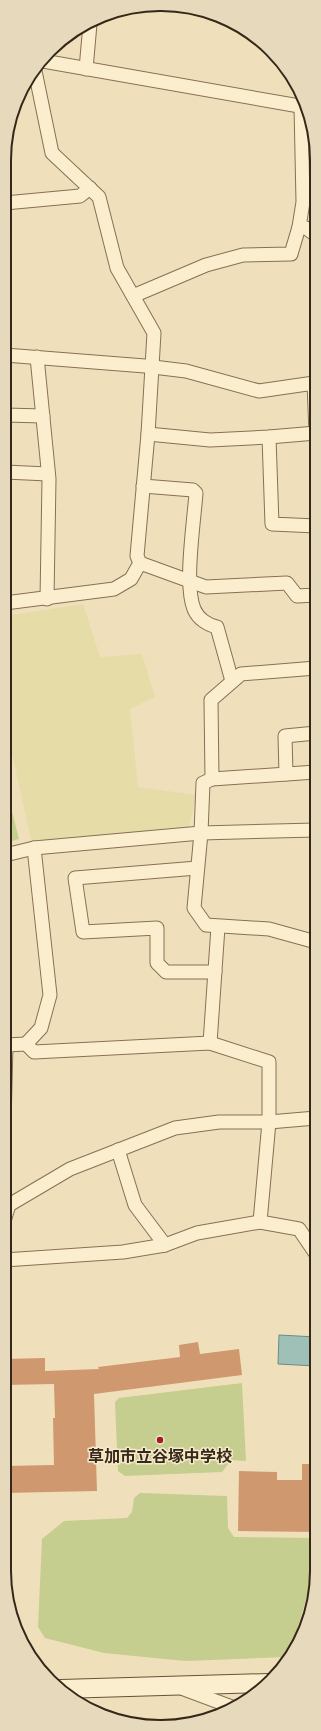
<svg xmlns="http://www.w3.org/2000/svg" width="321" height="1731" viewBox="0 0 321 1731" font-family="'Zilla Slab','Noto Sans JP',serif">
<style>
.farmland{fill:#e5dca8}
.green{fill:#c5cd8f}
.water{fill:#9fc0b7;stroke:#678d84}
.building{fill:#d0986e}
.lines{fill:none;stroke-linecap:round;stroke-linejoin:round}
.minor-casing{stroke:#877054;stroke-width:15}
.secondary-casing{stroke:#685138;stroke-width:20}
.minor{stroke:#faeece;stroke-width:13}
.secondary{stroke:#faeece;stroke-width:18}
.poi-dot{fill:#982222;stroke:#f7eaca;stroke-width:1.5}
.labels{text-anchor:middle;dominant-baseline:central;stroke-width:3;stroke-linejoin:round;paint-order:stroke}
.poi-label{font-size:16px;font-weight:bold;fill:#35271a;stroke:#f7eaca}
.rim{fill:none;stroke:#35271a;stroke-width:2}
</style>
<rect width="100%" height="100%" fill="#efe0bb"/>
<polygon class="farmland" points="83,604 100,657 142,654 155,697 130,709 138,787 196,795 188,832 32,844 5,722 5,616"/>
<g class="green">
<polygon points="5,784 19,839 5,843"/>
<polygon points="242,1383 246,1461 231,1460 222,1472 125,1476 118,1471 115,1402 119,1398"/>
<polygon points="140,1493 227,1496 228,1528 234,1537 316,1538 316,1565 290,1654 286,1657 185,1661 104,1653 45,1638 38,1627 42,1539 64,1521 127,1518 132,1512 134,1498"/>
</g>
<polygon class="water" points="279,1335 316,1337 316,1366 278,1364"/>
<g class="building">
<polygon points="198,1342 200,1354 239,1349 242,1375 94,1394 97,1491 4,1493 4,1466 54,1465 53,1418 55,1418 54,1384 4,1385 4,1359 45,1358 45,1371 99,1369 98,1367 180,1357 179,1345"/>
<polygon points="302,1464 316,1464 316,1532 238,1531 239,1471 277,1472 277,1480 302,1480"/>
</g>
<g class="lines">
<g class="minor-casing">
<g id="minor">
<polyline points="43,61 305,107"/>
<polyline points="86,69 90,24"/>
<polyline points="35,71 52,153 99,197 117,268 154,333 148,434 137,556 140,563 206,587 287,583 297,596 316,595"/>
<polyline points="5,203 80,196 90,188"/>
<polyline points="299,227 306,228 317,236"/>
<polyline points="133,296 206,265 243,255 291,254 299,227 303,202 301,106"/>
<polyline points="5,355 145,366 186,371 259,391 314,383 316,433"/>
<polyline points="37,357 49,479 47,599"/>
<polyline points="5,415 43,416"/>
<polyline points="148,434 210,440 269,437 316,433"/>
<polyline points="269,437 272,524 316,526"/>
<polyline points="5,472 48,474"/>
<path d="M143,486L193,490L196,493C194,522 184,585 194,609C198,619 208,625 217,627L232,681"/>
<polyline points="5,603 114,589 131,579 140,563"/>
<polyline points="286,774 285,736 316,733"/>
<polyline points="212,779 211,700 241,674 316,668"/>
<polyline points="5,855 34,848 201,833 316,830"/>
<polyline points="197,868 75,878 83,932 157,928 157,963 166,972 215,972"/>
<polyline points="316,942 269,929 206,925 194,908 201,833 203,783 212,779 316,772"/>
<polyline points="210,1043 218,927"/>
<polyline points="26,1044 41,1028 50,995 34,848"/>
<polyline points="6,1045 26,1044 34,1052 210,1043 269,1062 269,1122 260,1222"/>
<polyline points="4,1123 6,1045 4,1042"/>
<polyline points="118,1150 135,1205 165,1245"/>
<polyline points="4,1221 9,1205 70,1169 175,1128 219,1122 269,1122 316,1118"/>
<polyline points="4,1260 123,1252 165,1245 197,1233 260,1222 299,1229 316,1254"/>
<polyline points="181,1688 232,1707"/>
</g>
</g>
<g class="secondary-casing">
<polyline id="secondary" points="61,1689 268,1683"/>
</g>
<use href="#minor" class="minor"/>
<use href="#secondary" class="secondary"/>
</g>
<circle class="poi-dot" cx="160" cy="1440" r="4"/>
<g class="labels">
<g class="poi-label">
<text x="160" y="1456">草加市立谷塚中学校</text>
</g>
</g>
<path d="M0 0H321V1731H0ZM160 11H161A149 149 0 0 1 310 160V1571A149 149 0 0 1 161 1720H160A149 149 0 0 1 11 1571V160A149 149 0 0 1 160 11Z" fill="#e7dabc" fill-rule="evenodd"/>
<path class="rim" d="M160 11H161A149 149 0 0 1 310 160V1571A149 149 0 0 1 161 1720H160A149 149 0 0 1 11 1571V160A149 149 0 0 1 160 11Z"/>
</svg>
